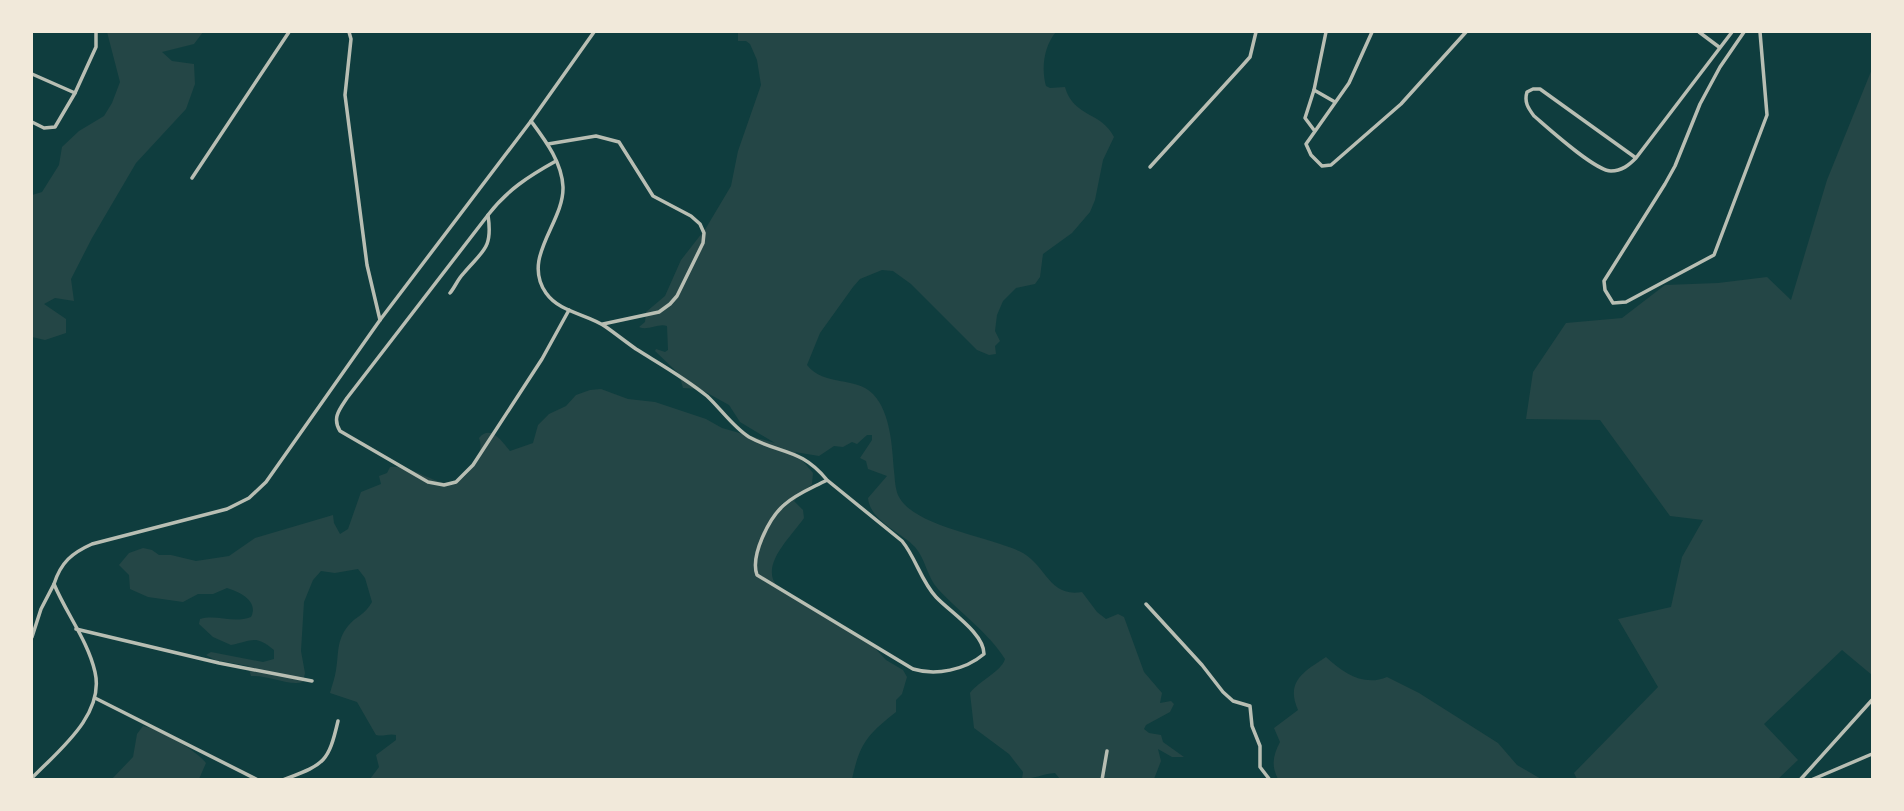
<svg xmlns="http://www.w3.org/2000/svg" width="1904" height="811" viewBox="0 0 1904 811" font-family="'Roboto Serif',serif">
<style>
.green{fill:#244646}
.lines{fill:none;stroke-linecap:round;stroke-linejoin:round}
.minor{stroke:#b8beb3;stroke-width:3.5}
</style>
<rect width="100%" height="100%" fill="#0f3d3e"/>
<g class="green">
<polygon points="107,32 203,32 194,44 162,52 172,61 194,64 195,84 186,109 136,163 92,238 71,279 74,301 55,298 44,304 66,319 66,333 45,340 32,337 32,195 42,192 59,165 62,147 79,131 104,116 112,103 120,82"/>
<path d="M738,32H1056C1044,46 1041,68 1046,86L1050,88L1065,87C1073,117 1102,112 1114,137L1103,160L1095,200L1090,212L1072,233L1043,254L1040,277L1035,284L1016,288L1003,301L997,315L995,331L1000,341L995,346L996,354L989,355L977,350L911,284L893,271L882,270L860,279L853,287L820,333L807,365C824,387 856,376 873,394C891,413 892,447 894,471C895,479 895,490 899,497C914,526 989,537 1019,551C1046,563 1048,598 1082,592L1097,612L1106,619L1118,614L1124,617L1144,672L1162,693L1160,703L1171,701L1174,704L1170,712L1146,725L1144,729L1149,733L1161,735L1163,742L1184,757H1172L1158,749L1161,761L1154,779H1060L1055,773C1043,774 1033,779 1022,779L1023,772L1009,754L974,728L970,693C980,680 1001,672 1005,659C988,632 960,613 938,589C927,577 926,560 915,547C901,532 870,521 868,498L887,476L868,469L866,461L860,458L872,440V435H867L857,444L852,442L843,447L834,446L819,456L795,452L813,473L812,484L794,501L803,510L804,518C792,536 758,566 778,587L874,647L886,660L903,670L907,677L902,694L896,700V712C867,735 860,743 852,779H370L379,767L376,755L396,740V735C389,733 384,737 376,735L357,702L330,693C332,685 335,678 336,670C339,654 336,641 348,626C356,616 365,615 372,602L365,578L358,569L335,573L321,571L313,580L304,602L301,651L305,673L303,682C289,686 268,675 251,676L248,666L215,660L206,655L211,652L263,662L274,659V650C255,634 252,641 231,645L213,637L199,624L200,619C217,614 233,624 251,617C259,601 240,592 227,588L213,594H198L183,602L148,597L130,589L129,575L119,565L129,553L143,548L152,550L159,555H171L196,561L229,556L255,538L333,515L334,523L340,534L348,529L361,492L381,484L379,476L387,473L390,467C422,463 450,507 474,464C478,456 483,448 479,438C491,424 502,442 510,451L533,443L538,425L549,414L566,406L576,395L590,390L601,389L628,399L655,402L706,419L722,428L775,443L740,422L729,405L700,389L683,388L679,374L655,351L656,349L665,352L668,350L667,326C658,323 648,331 639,327L645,322L646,312L665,296L681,260L706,228L731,186L738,151L761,85L757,60L750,44L746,41H738Z"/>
<polygon points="1872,69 1872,675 1842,650 1764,724 1798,760 1778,779 1577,779 1574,773 1658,687 1618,619 1671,607 1682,557 1703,520 1670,516 1600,420 1526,419 1533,372 1566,323 1622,318 1665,285 1718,283 1767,277 1791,300 1827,180"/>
<path d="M1326,657C1343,673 1364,687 1387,677L1419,693L1498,743L1517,765L1541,779H1278C1271,766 1273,755 1280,742L1274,728L1298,710C1285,681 1305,671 1326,657Z"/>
<path d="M143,726C159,729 196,750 206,763L199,779L111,780L133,757L137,734Z"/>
</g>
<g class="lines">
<g class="minor">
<polyline points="349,32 351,39 345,95 367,265 380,320"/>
<polyline points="1326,32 1314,90 1335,102"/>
<polyline points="1372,32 1349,83 1306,144 1311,155 1322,166 1331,165 1401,104 1466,32"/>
<polyline points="1699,32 1719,47"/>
<polyline points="1744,32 1720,67 1700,104 1675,166 1665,184 1604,281 1605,290 1613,303 1626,302 1714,255 1767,115 1760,32"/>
<polyline points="32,74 75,93 55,127 44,128 32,122"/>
<polyline points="75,93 96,47 96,32"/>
<path d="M531,121C545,140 562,162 563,187C564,223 521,257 546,293C560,313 588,314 606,327C616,334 626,342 636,349C660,364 685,378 707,396C721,409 733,427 749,437C780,454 801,448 827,480L902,541C916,558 921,581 936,597C950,612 984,633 984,654C965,670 936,676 913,669L757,575C750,556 769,518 784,505C796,494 812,488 827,480"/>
<polyline points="1314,130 1305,118 1314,90"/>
<polyline points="548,144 596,136 619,142 653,196 691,216 700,224 704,233 703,243 677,296 670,304 659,312 603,324"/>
<path d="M1636,158L1540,89H1533L1527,92C1524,102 1528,108 1534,116C1548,128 1595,171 1611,171C1622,171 1629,165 1636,158L1732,32"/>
<polyline points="1150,167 1242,66 1250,57 1256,32"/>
<polyline points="192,178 289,32"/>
<path d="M488,215L347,398C339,410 332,418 340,431L428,482L444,485L456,482L473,465L542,359L569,310"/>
<path d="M450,293C455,287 458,279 463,274C483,250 493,249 488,215C507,190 529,176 556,161"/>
<polyline points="1146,604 1202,665 1223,692 1233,701 1250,706 1252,726 1260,746 1260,767 1270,780"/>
<polyline points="76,629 219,663 312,681"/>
<polyline points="32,637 41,609 54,584"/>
<polyline points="95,698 258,780"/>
<path d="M32,778C58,751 105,715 95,672C88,641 66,613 54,584C61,562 72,553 92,544L227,509L249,498L266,482L380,320L531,121L594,32"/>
<path d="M283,780C324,764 328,764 338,721"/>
<polyline points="1102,780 1107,751"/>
<polyline points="1800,780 1872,700"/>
<polyline points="1811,780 1872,754"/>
</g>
</g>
<rect width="1904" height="811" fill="none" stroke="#f1e9da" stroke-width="66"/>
</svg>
